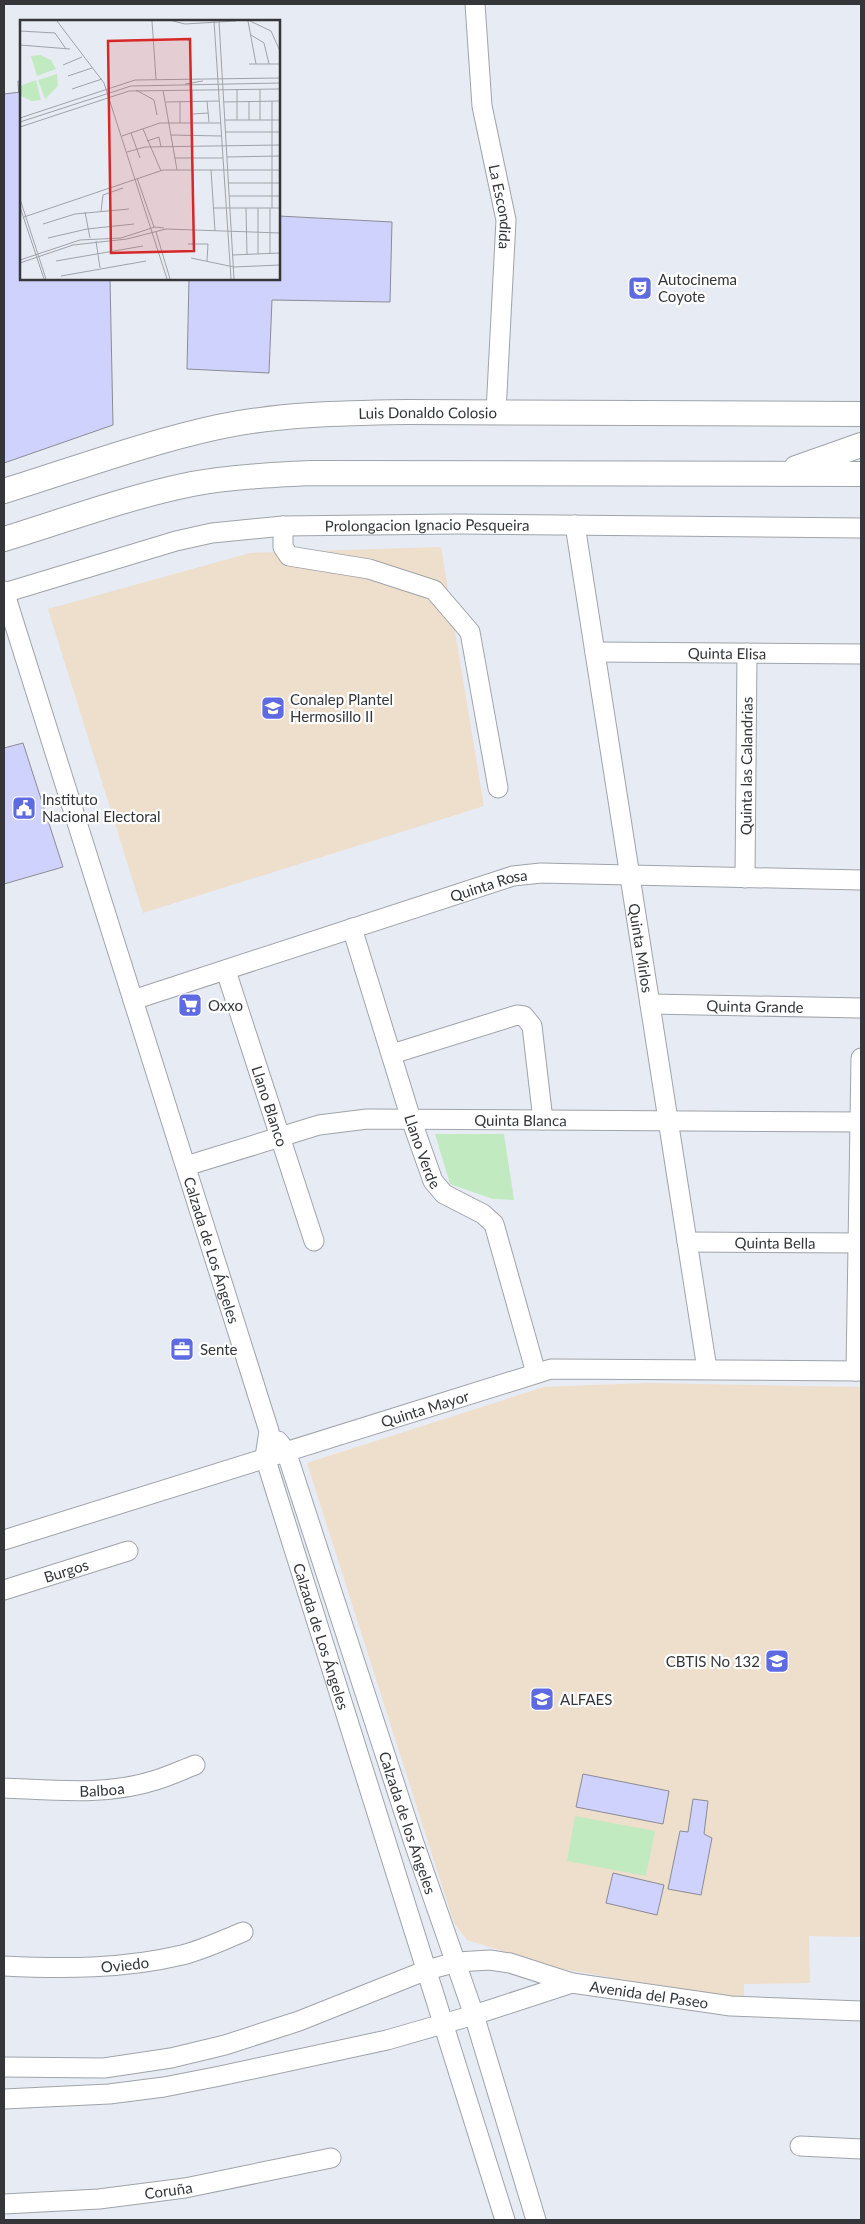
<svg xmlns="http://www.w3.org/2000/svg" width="865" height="2224" viewBox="0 0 865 2224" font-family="Lato,sans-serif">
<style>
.education{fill:#eedecc}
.green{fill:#c1eac1}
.building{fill:#ced2fc;stroke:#8b8c94}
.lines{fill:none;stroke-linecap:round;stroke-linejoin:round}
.minor-casing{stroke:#9fa3aa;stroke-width:21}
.major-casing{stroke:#9fa3aa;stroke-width:26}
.minor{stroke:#fff;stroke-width:19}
.major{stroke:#fff;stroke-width:24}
.labels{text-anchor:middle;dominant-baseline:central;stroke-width:4.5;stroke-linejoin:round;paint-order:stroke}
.street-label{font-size:15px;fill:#343639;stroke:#fff}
.poi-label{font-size:15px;fill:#343639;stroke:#fff;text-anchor:start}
.inset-road{fill:none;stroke:#9fa3a9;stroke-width:1}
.view{fill:#d62828;fill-opacity:0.15;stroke:#d62828;stroke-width:2.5}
.inset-edge{fill:none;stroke:#343639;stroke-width:2.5}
</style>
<rect width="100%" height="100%" fill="#e7ebf3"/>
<g class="education">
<polygon points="441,547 484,806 143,913 48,609 250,553"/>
<polygon points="648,1383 861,1387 861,1937 809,1936 810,1983 744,1984 744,1997 673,1988 562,1969 467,1940 454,1923 307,1463 544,1387"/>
</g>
<g class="green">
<polygon points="435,1134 504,1134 514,1200 493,1199 450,1184"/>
<polygon points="575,1816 655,1831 646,1876 567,1861"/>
</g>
<g class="building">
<polygon points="18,81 21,81 21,138"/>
<polygon points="21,92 21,279 110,279 113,425 4,463 4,94"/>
<polygon points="279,216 392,222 390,302 272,300 269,373 187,369 189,279 279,279"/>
<polygon points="23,743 63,867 4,884 4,748"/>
<polygon points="583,1774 669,1791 663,1824 576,1807"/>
<polygon points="693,1799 708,1801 704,1834 712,1838 701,1895 668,1889 680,1831 688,1832"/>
<polygon points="613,1873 664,1885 657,1915 606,1903"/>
</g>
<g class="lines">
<g class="minor-casing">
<g id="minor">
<path id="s1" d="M475,4L482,106L506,220L496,412"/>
<path id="s2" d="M575,525L707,1369"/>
<polyline points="283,526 283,547 289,556 369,569 434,590 470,632 498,788"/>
<path id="s3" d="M4,591L269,1431L265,1457L505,2220"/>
<path id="s4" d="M4,593L176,541L212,533L283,526L457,524L861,528"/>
<path id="s5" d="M595,652L861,654"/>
<path id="s6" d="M745,878L747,653"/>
<path id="s7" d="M352,928L411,1119L433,1181L444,1194L483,1214L494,1224L536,1373"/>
<path id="s8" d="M226,971L314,1241"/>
<path id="s9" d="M133,1000L513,876L541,873L861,880"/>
<path id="s10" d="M650,1004L861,1008"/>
<polyline points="392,1054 517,1015 524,1016 532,1026 543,1120"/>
<path id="s11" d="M186,1166L319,1125L367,1119L861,1122"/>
<path id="s12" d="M687,1242L861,1243"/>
<polyline points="856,1371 861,1058"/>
<path id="s13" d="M278,1441L286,1451L414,1843L474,2015L536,2220"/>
<path id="s14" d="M4,1540L551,1369L861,1371"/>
<path id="s15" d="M4,1590L128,1551"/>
<path id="s16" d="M4,1788C54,1790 107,1796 156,1780C169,1776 182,1770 195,1765"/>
<path id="s17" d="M4,1966C63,1969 124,1969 182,1955C203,1950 223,1940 243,1932"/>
<polyline points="4,2067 104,2068 171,2058 225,2045 299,2021 427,1970 457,1962 490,1960 510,1963 572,1983"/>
<path id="s18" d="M4,2099L109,2094L164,2087L220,2076L387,2040L474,2015L572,1983L731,2006L861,2011"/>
<polyline points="800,2146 861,2149"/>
<path id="s19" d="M4,2204L99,2199L185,2188L331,2158"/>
</g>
</g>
<g class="major-casing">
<g id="major">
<polyline points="796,468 861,445"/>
<path id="s20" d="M4,491C75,469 145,443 218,427C280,414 343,413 406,412L861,414"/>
<path d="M4,539C66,520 128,497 192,484C230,477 270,475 310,473L861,474"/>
</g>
</g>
<use href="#minor" class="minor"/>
<use href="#major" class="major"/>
</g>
<defs>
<g id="theatre-square" transform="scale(1.25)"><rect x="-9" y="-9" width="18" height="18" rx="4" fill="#5d6ae1" stroke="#fff"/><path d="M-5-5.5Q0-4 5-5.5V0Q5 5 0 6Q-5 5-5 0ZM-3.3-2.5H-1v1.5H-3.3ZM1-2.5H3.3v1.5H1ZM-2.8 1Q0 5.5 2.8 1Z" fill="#fff"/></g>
<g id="school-square" transform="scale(1.25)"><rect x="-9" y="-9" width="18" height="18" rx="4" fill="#5d6ae1" stroke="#fff"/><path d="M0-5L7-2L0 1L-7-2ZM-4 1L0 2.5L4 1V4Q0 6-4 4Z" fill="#fff"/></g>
<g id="civic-square" transform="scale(1.25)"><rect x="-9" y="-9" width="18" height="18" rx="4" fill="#5d6ae1" stroke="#fff"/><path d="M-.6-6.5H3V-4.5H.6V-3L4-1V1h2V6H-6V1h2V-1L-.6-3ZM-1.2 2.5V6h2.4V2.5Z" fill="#fff"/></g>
<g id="supermarket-square" transform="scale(1.25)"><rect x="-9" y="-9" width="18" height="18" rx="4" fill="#5d6ae1" stroke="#fff"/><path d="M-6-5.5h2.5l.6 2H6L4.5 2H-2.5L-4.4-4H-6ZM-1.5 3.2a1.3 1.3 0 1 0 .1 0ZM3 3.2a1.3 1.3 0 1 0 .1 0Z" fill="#fff"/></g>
<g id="office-square" transform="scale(1.25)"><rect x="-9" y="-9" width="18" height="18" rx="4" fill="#5d6ae1" stroke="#fff"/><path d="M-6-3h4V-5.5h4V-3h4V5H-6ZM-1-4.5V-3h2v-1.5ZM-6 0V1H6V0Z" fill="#fff"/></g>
</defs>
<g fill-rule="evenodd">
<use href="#theatre-square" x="640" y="288"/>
<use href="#school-square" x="273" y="708"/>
<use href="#civic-square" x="24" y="808"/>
<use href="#supermarket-square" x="190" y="1005"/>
<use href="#office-square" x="182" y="1349"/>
<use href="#school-square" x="777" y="1661"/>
<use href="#school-square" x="542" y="1699"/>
</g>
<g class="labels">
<g class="street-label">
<text stroke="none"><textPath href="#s1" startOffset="205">La Escondida</textPath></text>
<text stroke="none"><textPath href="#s20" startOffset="434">Luis Donaldo Colosio</textPath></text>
<text stroke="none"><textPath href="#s4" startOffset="432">Prolongacion Ignacio Pesqueira</textPath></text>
<text stroke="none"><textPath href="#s5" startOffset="132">Quinta Elisa</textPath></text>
<text stroke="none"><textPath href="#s6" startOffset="112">Quinta las Calandrias</textPath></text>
<text stroke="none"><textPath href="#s9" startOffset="374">Quinta Rosa</textPath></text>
<text stroke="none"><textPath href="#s2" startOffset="428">Quinta Mirlos</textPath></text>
<text stroke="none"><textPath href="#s10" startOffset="105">Quinta Grande</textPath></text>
<text stroke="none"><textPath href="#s8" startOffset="142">Llano Blanco</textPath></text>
<text stroke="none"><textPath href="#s11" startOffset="341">Quinta Blanca</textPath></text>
<text stroke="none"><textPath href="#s7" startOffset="234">Llano Verde</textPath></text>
<text stroke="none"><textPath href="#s12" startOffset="88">Quinta Bella</textPath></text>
<text stroke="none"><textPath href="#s3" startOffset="691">Calzada de Los Ángeles</textPath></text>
<text stroke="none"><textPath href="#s14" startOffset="441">Quinta Mayor</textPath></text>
<text stroke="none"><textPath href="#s15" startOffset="65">Burgos</textPath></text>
<text stroke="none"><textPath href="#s3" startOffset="1095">Calzada de Los Ángeles</textPath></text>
<text stroke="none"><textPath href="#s16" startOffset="98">Balboa</textPath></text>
<text stroke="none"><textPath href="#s13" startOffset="404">Calzada de los Ángeles</textPath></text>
<text stroke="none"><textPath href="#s17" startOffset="121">Oviedo</textPath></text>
<text stroke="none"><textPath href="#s18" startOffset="660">Avenida del Paseo</textPath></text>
<text stroke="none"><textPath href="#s19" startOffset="165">Coruña</textPath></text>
</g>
<g class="poi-label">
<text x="658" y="279">Autocinema<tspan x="658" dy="17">Coyote</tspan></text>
<text x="290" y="699">Conalep Plantel<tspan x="290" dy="17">Hermosillo II</tspan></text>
<text x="42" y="799">Instituto<tspan x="42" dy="17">Nacional Electoral</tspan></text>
<text x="208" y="1005">Oxxo</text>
<text x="200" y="1349">Sente</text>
<text x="760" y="1661" text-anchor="end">CBTIS No 132</text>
<text x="560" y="1699">ALFAES</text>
</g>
</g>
<g transform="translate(20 20)">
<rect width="260" height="260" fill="#e7ebf3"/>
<path d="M20,35L31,40L36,49L17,56L11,36ZM37,54L38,66L25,79L18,60ZM16,60L21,80L12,81L1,76L0,66Z" fill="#c1eac1"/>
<path class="inset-road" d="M37,1L84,63L147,259M132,1L136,59M153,1L165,4L216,1M194,1L211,259M199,1L214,259M228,1L236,44M230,1L251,11L260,31M0,11L35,13L46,29M231,15L244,23L249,44M0,25L50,29M229,44H260M43,45L62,37M48,56L72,48M165,64L183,61M52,69L82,59M240,69V100M116,70L134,80L137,95M143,70L157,150M217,70V100M187,81L189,102M229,81V100M252,81V188M146,82L199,81M160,82V103M204,82L260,81M172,94L188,93M0,98L115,60L260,58M205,100H260M0,102L111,66L260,63M0,107L109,71L260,69M123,109L141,151M206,112H260M111,113L120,138M151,115L201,116M102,116L140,103H201M127,121L139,117L141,127M107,132L125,127L260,125M207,137L260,136M155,138H203M172,150V70M191,150L195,211M117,158L134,207M209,163H260M209,176H260M0,179L26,259M0,187L24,259M194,188H260M226,188L227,235M238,188V234M81,191L83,175L103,168M65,192L70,218M4,197L143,150H260M23,204L55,194L109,189M136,212L150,259M28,218L67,209L114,204M76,221L80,248M168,224H188L187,241M250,234V188M212,235L260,233M171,238L214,247L260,245M0,240L60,220L101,218L135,207L144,208M36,241L123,226M0,243L53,225L107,219L146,209L260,213M41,256L126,241"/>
<path class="view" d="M170,19L174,231L91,233L88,21Z"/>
<rect width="260" height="260" class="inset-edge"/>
</g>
<rect width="865" height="2224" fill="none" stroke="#343639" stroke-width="10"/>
</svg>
